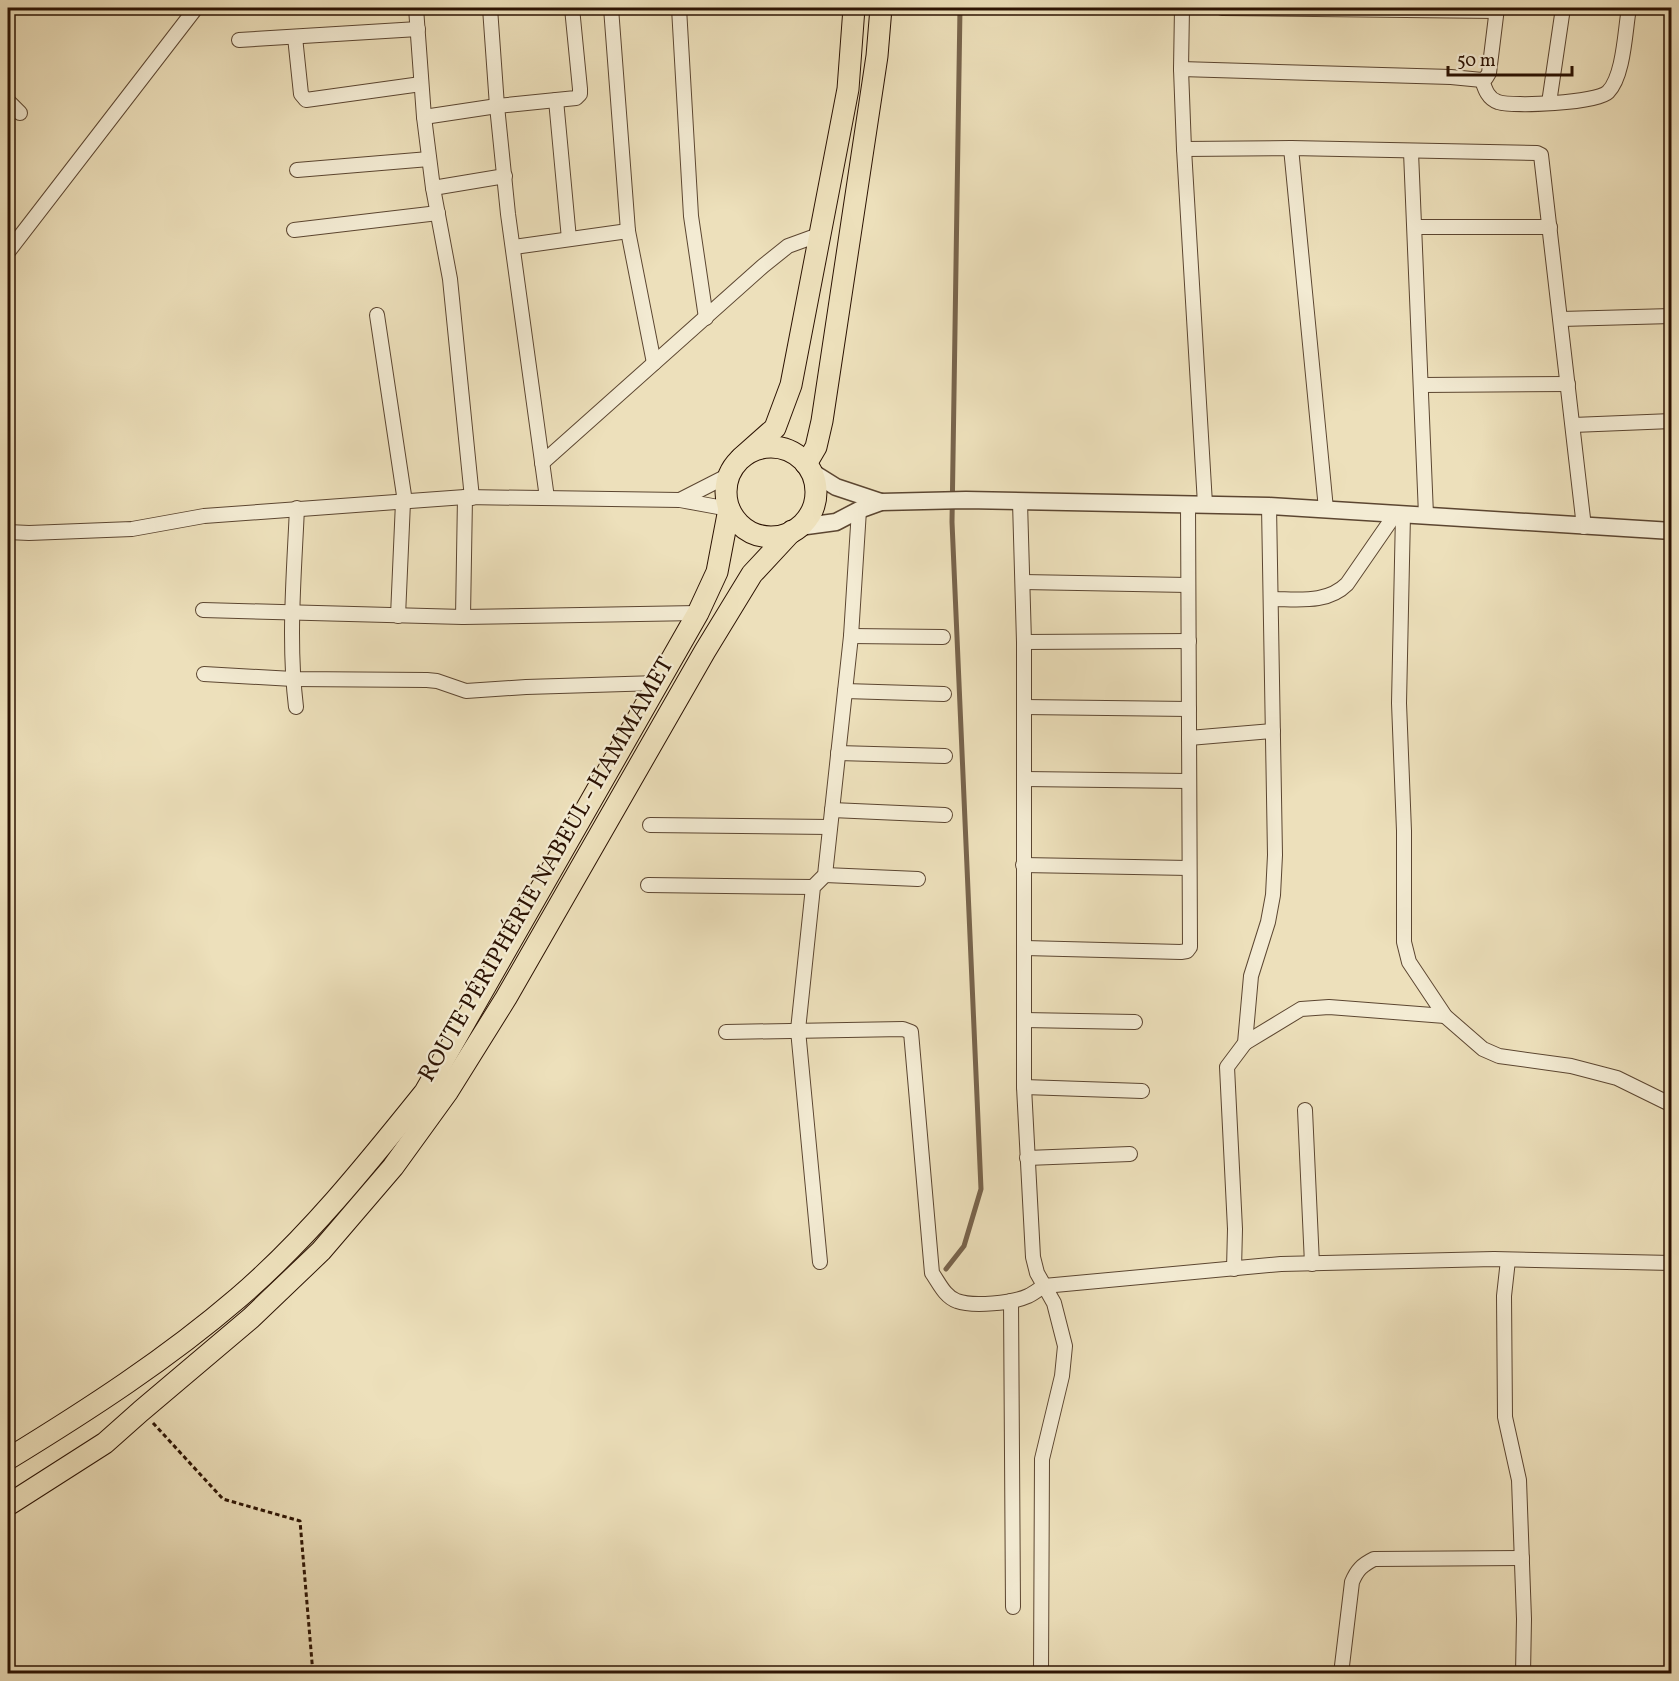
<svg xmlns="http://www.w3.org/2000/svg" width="1679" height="1681" viewBox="0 0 1679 1681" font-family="Vollkorn,serif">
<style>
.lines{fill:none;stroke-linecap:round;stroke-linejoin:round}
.stream{stroke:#78644c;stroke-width:5}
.minor-casing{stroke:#5c4631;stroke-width:16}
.tertiary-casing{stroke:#5c4631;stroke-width:19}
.trunk-casing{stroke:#2c1303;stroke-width:23}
.path{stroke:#2c1303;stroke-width:3;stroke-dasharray:4.5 3;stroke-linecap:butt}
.minor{stroke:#f3ebd3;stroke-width:14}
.tertiary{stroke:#f3ebd3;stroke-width:16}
.trunk{stroke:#ede0bb;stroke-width:21}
.labels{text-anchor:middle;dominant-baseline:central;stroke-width:4.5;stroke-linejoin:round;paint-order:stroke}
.street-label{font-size:24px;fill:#2c1303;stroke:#f3ebd3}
</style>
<rect width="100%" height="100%" fill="#ede0bb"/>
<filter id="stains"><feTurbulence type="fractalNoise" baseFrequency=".00333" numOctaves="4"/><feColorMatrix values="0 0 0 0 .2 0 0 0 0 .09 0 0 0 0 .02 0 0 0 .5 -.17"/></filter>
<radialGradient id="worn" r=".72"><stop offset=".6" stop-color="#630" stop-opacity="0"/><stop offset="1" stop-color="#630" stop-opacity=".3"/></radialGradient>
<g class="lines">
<polyline class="stream" points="946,1269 964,1246 981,1189 952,522 960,8"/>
<g class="minor-casing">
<g id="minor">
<polyline points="416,8 424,117 433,188 450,279 472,498"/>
<polyline points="490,8 497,106 508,214 547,498"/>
<polyline points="611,8 628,231 654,363"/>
<polyline points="679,8 691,216 706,318"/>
<polyline points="1182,8 1181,69 1184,149 1205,504"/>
<polyline points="1222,8 1496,11"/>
<polyline points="295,37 301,94 306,100 421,84"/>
<polyline points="239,40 418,29"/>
<polyline points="1181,69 1451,77 1482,80 1486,78 1489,73 1497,8"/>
<path d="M1482,80C1485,89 1488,99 1498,102C1513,107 1597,103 1608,92C1624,76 1625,30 1629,8"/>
<polyline points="556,100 569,239"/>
<polyline points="8,101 20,113"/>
<polyline points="1549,103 1563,8"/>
<polyline points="424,117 497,106 576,98 580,94 580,89 572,8"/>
<polyline points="1291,148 1326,509"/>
<polyline points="1184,149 1291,148 1537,153 1541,155 1584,527"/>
<polyline points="1411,152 1426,515"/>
<polyline points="297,170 429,159"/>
<polyline points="433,188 505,176"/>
<polyline points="1415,227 1550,227"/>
<polyline points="294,230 438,213"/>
<polyline points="514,247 628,231"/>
<polyline points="8,252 196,8"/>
<polyline points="377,315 405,502"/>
<polyline points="1561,319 1672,316"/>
<polyline points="1422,385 1568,384"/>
<polyline points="1573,425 1672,421"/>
<polyline points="542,463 763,266 788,246 821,234"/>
<polyline points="680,500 729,475"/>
<polyline points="1020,502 1024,642 1024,1087 1033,1257 1037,1273 1054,1303 1065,1346 1062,1376 1042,1459 1041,1674"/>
<polyline points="1403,514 1399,703 1404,831 1404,942 1409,962 1445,1016 1483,1049 1499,1056 1571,1066 1617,1078 1672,1105"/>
<polyline points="8,532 29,533 132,529 204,516 465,497 680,500 729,509"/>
<polyline points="1023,582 1188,585"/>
<path d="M1271,599C1298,599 1327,604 1347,584L1396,513"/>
<polyline points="203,610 463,617 698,613"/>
<polyline points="398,616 403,502"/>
<polyline points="463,617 465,497"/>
<polyline points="851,636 943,637"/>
<polyline points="1024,642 1189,641"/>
<polyline points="204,674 293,679 427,680 437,681 466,691 526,687 658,683"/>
<polyline points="845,691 944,694"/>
<path d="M296,707C288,641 294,575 297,508"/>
<polyline points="1024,707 1189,709"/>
<polyline points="1189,738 1273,731"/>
<polyline points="838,753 945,756"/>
<polyline points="1024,779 1188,781"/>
<polyline points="832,810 945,815"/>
<polyline points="650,825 830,827"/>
<polyline points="1023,865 1189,868"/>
<polyline points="825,875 918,879"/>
<polyline points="648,885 813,887"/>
<polyline points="1025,948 1181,952 1187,951 1190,947 1188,504"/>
<polyline points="1024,1020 1135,1022"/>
<path d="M726,1032L903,1029L911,1032L932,1273C939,1283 945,1297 957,1301C973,1307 1013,1303 1028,1296C1033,1294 1039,1289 1044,1286L1281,1264L1494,1259L1672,1263"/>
<polyline points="1245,1043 1301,1009 1329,1007 1445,1016"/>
<polyline points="1024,1087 1142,1091"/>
<polyline points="1305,1110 1312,1264"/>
<polyline points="1027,1158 1130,1154"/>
<polyline points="1508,1260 1504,1296 1505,1417 1519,1480 1524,1619 1523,1674"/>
<polyline points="820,1262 798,1030 813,887 825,875 851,636 859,510"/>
<polyline points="1234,1269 1235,1229 1227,1067 1245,1043 1251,976 1268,922 1273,895 1275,855 1269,506"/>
<polyline points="1011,1301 1013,1607"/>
<path d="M1341,1674L1352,1582C1357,1570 1362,1565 1374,1559L1522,1558"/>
</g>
</g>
<g class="tertiary-casing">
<g id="tertiary">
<polyline points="812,472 836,487 881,502"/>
<polyline points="799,527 836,522 859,510 881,502 966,500 1269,506 1672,531"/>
</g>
</g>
<g class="trunk-casing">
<g id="trunk">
<circle cx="771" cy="492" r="45"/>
<polyline points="741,458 775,428 791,385 848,89 854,8"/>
<polyline points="806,464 816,447 822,421 877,56 881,8"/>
<path d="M8,1459C88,1410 167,1359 238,1298C308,1238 368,1163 425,1092L698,613L717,572L729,509"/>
<polyline points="8,1505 105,1443 141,1411 251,1318 321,1251 393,1167 448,1091 506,998 705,651 752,574 792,531"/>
</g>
</g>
<polyline class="path" points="153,1423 223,1499 300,1521 313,1674"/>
<use href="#minor" class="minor"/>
<use href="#tertiary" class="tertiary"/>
<use href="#trunk" class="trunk"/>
</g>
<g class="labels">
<g class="street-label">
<text transform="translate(547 870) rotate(-60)">ROUTE PÉRIPHÉRIE NABEUL - HAMMAMET</text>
</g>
</g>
<rect width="1679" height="1681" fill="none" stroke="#ede0bb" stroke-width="30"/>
<rect x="9" y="9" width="1661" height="1663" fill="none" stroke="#2c1303" stroke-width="3"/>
<rect x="15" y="15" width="1649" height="1651" fill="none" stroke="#2c1303" stroke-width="1.5"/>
<path d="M1448 66v9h124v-9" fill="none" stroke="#2c1303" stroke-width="3"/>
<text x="1457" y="66" font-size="18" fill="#2c1303" stroke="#f3ebd3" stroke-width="4.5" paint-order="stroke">50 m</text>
<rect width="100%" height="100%" filter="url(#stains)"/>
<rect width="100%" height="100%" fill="url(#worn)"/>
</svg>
